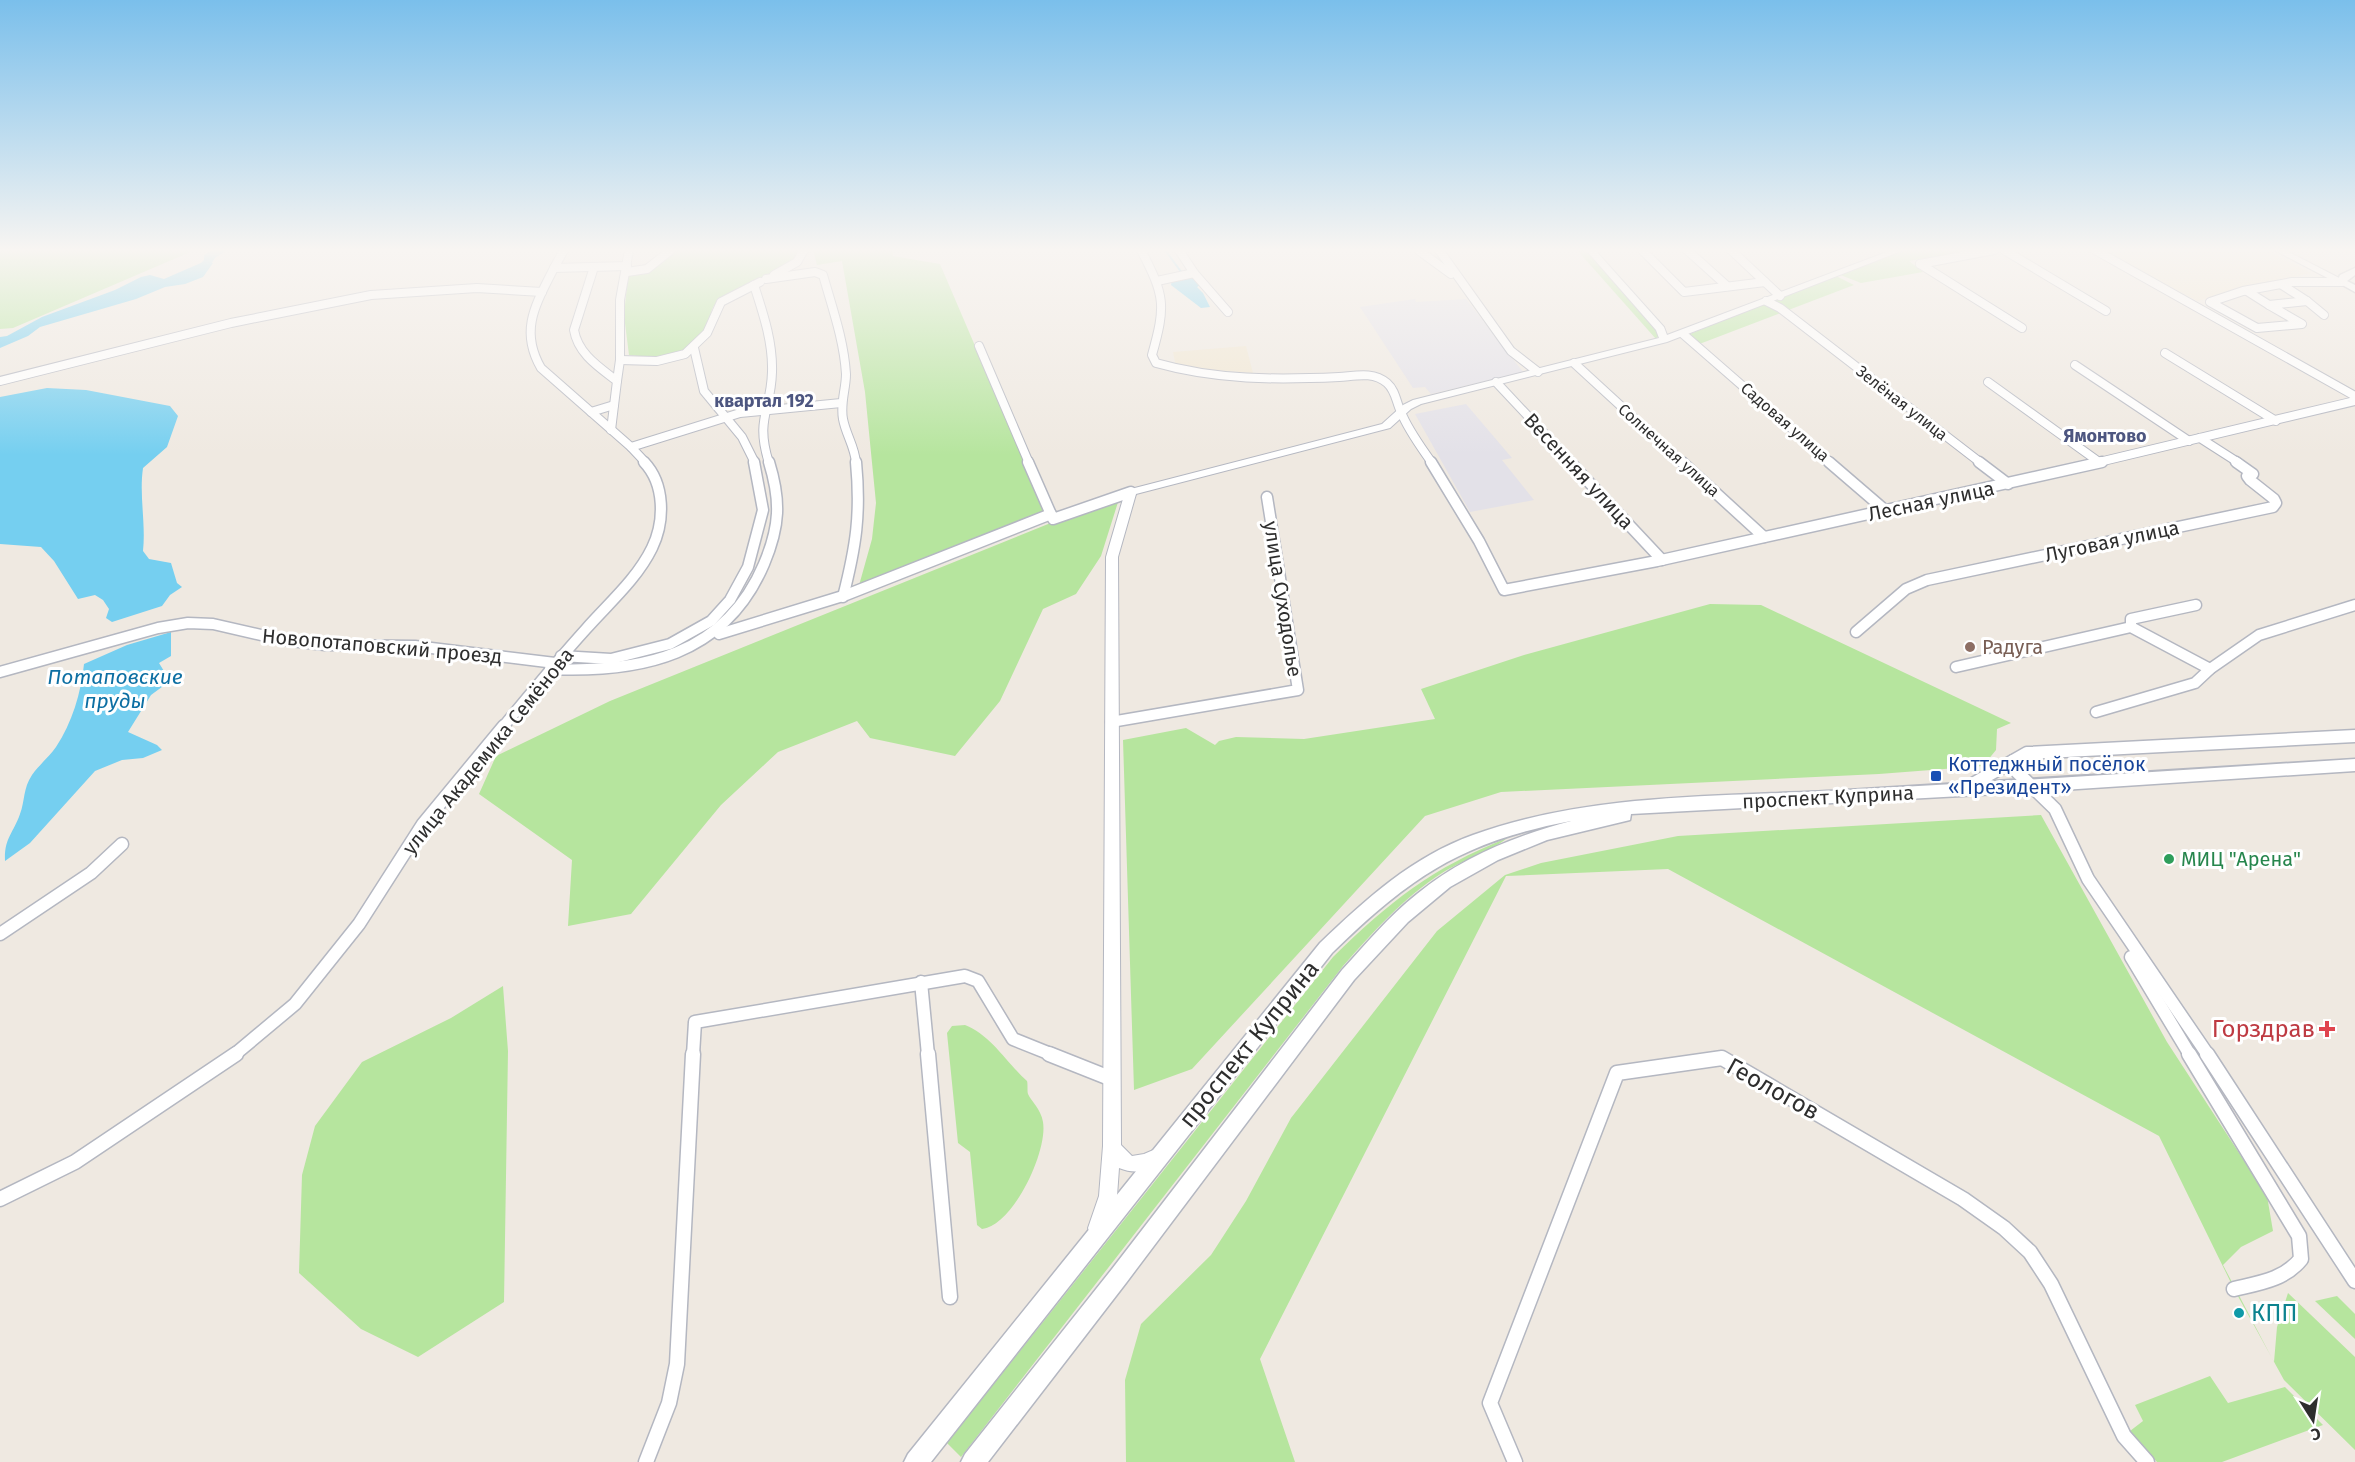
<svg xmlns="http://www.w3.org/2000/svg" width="2355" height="1462" viewBox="0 0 2355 1462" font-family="'Fira Sans',sans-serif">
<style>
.industrial{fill:#e3e1e8}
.education{fill:#f0e6d1}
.green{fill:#b6e59e}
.water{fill:#75cff0}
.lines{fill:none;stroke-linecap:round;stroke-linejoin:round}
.stream{stroke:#75cff0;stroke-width:2}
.river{fill:#75cff0;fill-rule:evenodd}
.minor-far3-casing{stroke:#b4b7c1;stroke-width:10}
.minor-far2-casing{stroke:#b4b7c1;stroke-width:13}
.minor-far1-casing{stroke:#b4b7c1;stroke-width:15}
.minor-casing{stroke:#b4b7c1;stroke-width:17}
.tertiary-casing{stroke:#b4b7c1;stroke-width:2}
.secondary-casing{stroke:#b4b7c1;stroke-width:3}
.minor-far3{stroke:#fff;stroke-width:8}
.minor-far2{stroke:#fff;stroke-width:10}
.minor-far1{stroke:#fff;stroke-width:12}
.minor{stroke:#fff;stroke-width:14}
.tertiary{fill:#fff;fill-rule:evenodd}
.secondary{fill:#fff;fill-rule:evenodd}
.education-dot{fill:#8d6e63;stroke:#fff;stroke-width:2}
.transit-dot{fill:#1a4fb4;stroke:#fff;stroke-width:2}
.leisure-dot{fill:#2e9e5b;stroke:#fff;stroke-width:2}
.health-dot{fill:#e0444e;stroke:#fff;stroke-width:2}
.culture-dot{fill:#0f9aa8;stroke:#fff;stroke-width:2}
.labels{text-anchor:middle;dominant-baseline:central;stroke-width:6;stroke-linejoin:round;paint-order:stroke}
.far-street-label{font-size:16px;fill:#2e2e2e;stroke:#fff}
.far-quarter-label{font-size:18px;font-weight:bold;fill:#4d5680;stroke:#fff}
.street-label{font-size:20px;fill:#2e2e2e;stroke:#fff}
.education-label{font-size:20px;fill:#785e54;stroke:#fff;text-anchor:start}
.transit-label{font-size:20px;fill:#164399;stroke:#fff;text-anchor:start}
.leisure-label{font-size:20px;fill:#27864d;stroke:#fff;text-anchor:start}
.water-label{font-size:21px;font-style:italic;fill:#0d6fa3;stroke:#fff}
.near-health-label{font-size:24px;fill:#be3a42;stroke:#fff;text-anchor:end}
.near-street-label{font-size:24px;fill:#2e2e2e;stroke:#fff}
.near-culture-label{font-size:24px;fill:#0d838f;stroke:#fff;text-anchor:start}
</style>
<rect width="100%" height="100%" fill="#efe9e1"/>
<g class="industrial">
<polygon points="1415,299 1416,302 1466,299 1523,372 1431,394 1425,387 1413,388 1360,307"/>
<polygon points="1466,404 1512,458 1502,460 1534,500 1470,512 1415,414"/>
</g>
<g class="education">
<polygon points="2102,250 2267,250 2311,273 2197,301"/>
<polygon points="1246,346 1253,373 1176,367 1173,352"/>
</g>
<g class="green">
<polygon points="0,250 195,250 13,328 0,329"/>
<path d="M676,250H799L800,253C790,279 735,282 717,302C710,309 711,316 709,324C706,334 690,349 680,354C664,361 646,356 629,355L624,315L628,276L648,272Z"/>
<polygon points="813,250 892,250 893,256 940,264 1047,514 858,589 872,539 876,503 865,392 842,261 817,265"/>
<polygon points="1577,250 1586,250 1661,333 1656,339"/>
<polygon points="1906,250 1975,250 1909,261 1923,272 1861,283 1838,274"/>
<polygon points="1834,275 1854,285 1702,343 1695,344 1685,336"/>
<polygon points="1110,499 1119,499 1101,556 1076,594 1043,609 1000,701 955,756 870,738 857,721 778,752 721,805 631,914 568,926 572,860 479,794 496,756 610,701"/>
<polygon points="1710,604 1761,605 2011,723 1997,729 1996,750 1983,766 1879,774 1501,792 1425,816 1192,1069 1134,1090 1123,740 1186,728 1215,745 1219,741 1236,737 1304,739 1435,719 1421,689 1524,655"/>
<polygon points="2041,815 2167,1042 2267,1196 2273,1231 2241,1247 2223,1265 2274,1362 2277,1327 2288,1293 2355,1357 2355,1450 2284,1380 2234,1289 2159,1136 1668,869 1506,876 1260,1359 1295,1462 1126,1462 1125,1380 1141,1324 1211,1255 1246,1201 1291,1118 1437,931 1505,875 1541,863 1678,836"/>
<path d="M1507,838C1492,851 1461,861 1442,873C1403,898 1373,932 1343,966L961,1457L947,1443L1333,957C1390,901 1432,868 1507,838Z"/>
<polygon points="503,986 508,1051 504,1302 418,1357 361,1329 299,1273 302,1175 315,1126 362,1062 451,1018"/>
<path d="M965,1025C991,1035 1006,1062 1027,1081C1028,1084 1027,1091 1028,1094C1031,1101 1041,1109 1043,1122C1048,1151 1013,1226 982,1229L977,1225L970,1152L958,1143L947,1033L952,1026Z"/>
<polygon points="2337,1296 2355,1314 2355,1339 2315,1301"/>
<polygon points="2210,1376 2228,1403 2285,1387 2323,1425 2222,1462 2157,1462 2130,1431 2143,1421 2135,1405"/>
</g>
<g class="water">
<polygon points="203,262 213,263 203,277 185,284 165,287 136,299 40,327 28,336 0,348 0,337 7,336 42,317 115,290 141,277 150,275 164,279"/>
<polygon points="1193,276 1202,284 1197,287 1203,293 1210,307 1201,308 1171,285 1172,280"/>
<path d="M47,388L86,390L170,406L178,416L167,447L143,468C139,496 146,523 143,551L149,559L171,563L177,583L182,587L170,595L162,606L112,622L106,618L109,609L103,600L95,595L78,599L54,561L41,547L0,544V397Z"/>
<path d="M171,632V656L159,663L170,681L151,695L128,732L157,745L162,750L143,758L122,760L95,771L30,843L5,861C4,838 13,834 20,814C25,801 23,788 32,775C39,765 49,757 56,747C72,723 81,693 84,664L127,645Z"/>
</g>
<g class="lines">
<polyline class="stream" points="1165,250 1182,273"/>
<polygon class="river" points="212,250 227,250 215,258 204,275 186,278 186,272 196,269 204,260 204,255"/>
<g class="minor-far3-casing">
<g id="minor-far3">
<polyline points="564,250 554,268 627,266"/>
<path d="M1141,250C1165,296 1166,305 1152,355L1156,363C1216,380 1276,380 1339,377C1355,376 1373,371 1387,383C1396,391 1396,402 1401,412C1408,430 1421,447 1432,463"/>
<polyline points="1179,250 1194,273 1228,312"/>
<polyline points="1418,250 1451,274"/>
<polyline points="1439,250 1511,351 1538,372"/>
<polyline points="1642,250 1684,292 1765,282"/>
<polyline points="1687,250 1727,286"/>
<polyline points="1731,250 1780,296"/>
<polyline points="2004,250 2106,311"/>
<polyline points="2095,250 2355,396"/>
<polyline points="1920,264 2022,328"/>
<polyline points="1920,264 1994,250"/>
<path d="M594,267L574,330C578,354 599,367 617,381L611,430"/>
<path d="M554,268C536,304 519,330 541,368L631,447L646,463"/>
<polyline points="627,272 647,269 671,250"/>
<polyline points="774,275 797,262 804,250"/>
<path d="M766,279L815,272L823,275C832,307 844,340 846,374C846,389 840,403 843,419C846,435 855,447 856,463"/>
<polyline points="1157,281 1194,273"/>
<path d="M754,285C763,313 773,342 772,372C771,411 755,419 769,463"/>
<polyline points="2282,285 2307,301"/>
<polyline points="2247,291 2269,305"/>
<polyline points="1766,301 1780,308 1981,463"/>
<polyline points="2324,315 2307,301 2269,305 2302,324 2257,328 2210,302 2243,291 2292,282 2342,282"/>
<polyline points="1683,334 1831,463"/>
<polyline points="979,346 1029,463"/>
<polyline points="694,348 704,391 742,437 755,463"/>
<polyline points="2165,353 2276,421"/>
<polyline points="620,360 657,361 685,354 707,333 721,302 760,282"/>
<polyline points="1574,363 1683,463"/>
<polyline points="2075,365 2189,441"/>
<polyline points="0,381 231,323 371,295 477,288 542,292"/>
<polyline points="617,381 620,360 620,300 629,250"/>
<polyline points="1496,382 1572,463"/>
<polyline points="1988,382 2099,462"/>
<polyline points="591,412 614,405"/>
<polyline points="2200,438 2239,463"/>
<polyline points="631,447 740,413 841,403"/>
<polyline points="2095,463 2355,401"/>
</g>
</g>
<g class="minor-far2-casing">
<g id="minor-far2">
<polyline points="1028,462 1053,519 1131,492"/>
<polyline points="1431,462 1479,541 1504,590 1657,561 2102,462"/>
<polyline points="1570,462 1662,560"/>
<polyline points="1682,462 1764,537"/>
<polyline points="1829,462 1886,511"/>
<polyline points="1979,462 2008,484"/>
<path d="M843,597C856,546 861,514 856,462"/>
<polyline points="2131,627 2131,619 2196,605"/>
<polyline points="1856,632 1906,589 1927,580 2273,507 2276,503 2274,499 2250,480 2247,476 2253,474 2236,462"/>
<polyline points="719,634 846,595 1051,514"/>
<polyline points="561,656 611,659 670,644 711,621 730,600 748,567 763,510 754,462"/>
<polyline points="1956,667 2131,627 2210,669"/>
<path d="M550,669C641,673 725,656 764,564C780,526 781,501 769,462"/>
<polyline points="0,672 158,628 188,623 213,624 283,640 325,645 415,646 555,663"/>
<polyline points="2096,712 2195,683 2210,669 2259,635 2355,605"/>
<polyline points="1111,722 1298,690 1267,497"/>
<path d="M503,727C530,694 557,661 586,629C608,604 637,579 652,548C665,521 665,484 644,462"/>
</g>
</g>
<g class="minor-far1-casing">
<g id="minor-far1">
<polyline points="2013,761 2014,769 2055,809 2088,879 2208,1055"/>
<polyline points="1964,789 2027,753 2355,736"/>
<polyline points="0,934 91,873 122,844"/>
<polyline points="2140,957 2131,957 2190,1055"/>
<polyline points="921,982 928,1055"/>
<polyline points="234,1055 295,1004 359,924 423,824 504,726"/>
<polyline points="693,1055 695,1022 965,976 978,981 1013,1039 1053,1055"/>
</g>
</g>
<g class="minor-casing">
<g id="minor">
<polyline points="928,1054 950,1297"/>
<polyline points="1049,1054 1112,1079"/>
<path d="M2189,1054L2299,1236L2301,1259C2284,1280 2259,1283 2234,1289"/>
<polyline points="2207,1054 2355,1281"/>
<polyline points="0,1199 75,1162 236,1054"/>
<polyline points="646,1462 669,1403 677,1364 693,1054"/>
<polyline points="1515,1462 1490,1403 1617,1073 1722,1058 1963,1199 2004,1228 2030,1252 2051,1284 2124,1436 2147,1462"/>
</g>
</g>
<g class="tertiary-casing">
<g id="tertiary">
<path d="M1586,250H1595L1664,327L1667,335L1892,250H1904L1667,342L1421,404L1411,409L1390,428L1136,494L1118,557L1121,1145L1132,1156L1144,1154L1158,1148L1164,1150L1167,1156L1164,1162C1149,1171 1136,1175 1119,1168L1117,1196L1104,1234L1097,1237L1090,1234L1088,1228L1099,1196L1103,1146L1106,557L1125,492L1127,490L1382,424L1403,405L1413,400L1659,338L1656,330Z"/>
<polygon points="2274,250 2285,250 2347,282 2339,284"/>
</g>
</g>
<g class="secondary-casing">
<g id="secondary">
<polygon points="2355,268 2355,275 2347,281 2355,285 2355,292 2337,282 2340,275"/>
<path d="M2355,759V771L2017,793L1631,814L1630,820L1547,840L1498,860L1450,887L1408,922L1354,980L1126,1283L988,1462H961L965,1454L1112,1269L1342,970C1366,944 1389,916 1417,894C1462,857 1515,836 1571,821C1461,842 1410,877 1332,953L931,1462H904L908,1454L1320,943C1366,899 1412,857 1473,835C1591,792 1724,797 1847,790C2017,781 2186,770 2355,759Z"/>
</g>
</g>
<use href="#minor-far3" class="minor-far3"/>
<use href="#minor-far2" class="minor-far2"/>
<use href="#minor-far1" class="minor-far1"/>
<use href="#minor" class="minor"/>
<use href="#tertiary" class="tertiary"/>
<use href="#secondary" class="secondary"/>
</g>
<linearGradient id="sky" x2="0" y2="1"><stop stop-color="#7abfeb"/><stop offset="0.55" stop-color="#f8f5f2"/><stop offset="1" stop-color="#f8f5f2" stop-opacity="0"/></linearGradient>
<rect width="2355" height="455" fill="url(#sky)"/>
<circle class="education-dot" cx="1970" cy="647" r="6"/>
<rect class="transit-dot" x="1930" y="770" width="12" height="12" rx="3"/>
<circle class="leisure-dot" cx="2169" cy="859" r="6"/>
<path class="health-dot" d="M2324 1020h6v6h6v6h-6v6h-6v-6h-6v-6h6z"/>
<circle class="culture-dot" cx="2239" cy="1313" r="6"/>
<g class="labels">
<g class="far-street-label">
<text transform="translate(1902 403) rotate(38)">Зелёная улица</text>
<text transform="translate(1785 422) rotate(41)">Садовая улица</text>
<text transform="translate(1669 450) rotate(42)">Солнечная улица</text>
</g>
<g class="far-quarter-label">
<text x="764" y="401">квартал 192</text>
<text x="2105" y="436">Ямонтово</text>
</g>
<g class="street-label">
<text transform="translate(1579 471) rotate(47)">Весенняя улица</text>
<text transform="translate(1931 501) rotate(-12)">Лесная улица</text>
<text transform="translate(2112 541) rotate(-12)">Луговая улица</text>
<text transform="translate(1283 599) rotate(81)">улица Суходолье</text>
<text transform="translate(382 646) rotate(5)">Новопотаповский проезд</text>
<text transform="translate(488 751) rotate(-51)">улица Академика Семёнова</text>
<text transform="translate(1828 797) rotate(-3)">проспект Куприна</text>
</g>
<g class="education-label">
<text x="1982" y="647">Радуга</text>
</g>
<g class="transit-label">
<text x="1948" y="764">Коттеджный посёлок<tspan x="1948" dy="23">«Президент»</tspan></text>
</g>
<g class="leisure-label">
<text x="2181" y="859">МИЦ "Арена"</text>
</g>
<g class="water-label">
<text x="115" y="677">Потаповские<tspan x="115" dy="24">пруды</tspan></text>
</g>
<g class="near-health-label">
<text x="2315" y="1029">Горздрав</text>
</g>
<g class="near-street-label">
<text transform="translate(1249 1044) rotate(-51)">проспект Куприна</text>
<text transform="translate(1773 1089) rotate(29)">Геологов</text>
</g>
<g class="near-culture-label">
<text x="2251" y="1313">КПП</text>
</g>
</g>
<g transform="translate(2313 1420) rotate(168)" stroke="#ffffff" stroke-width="4.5" paint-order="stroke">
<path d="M0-4.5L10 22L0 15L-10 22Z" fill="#2e2e2e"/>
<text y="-9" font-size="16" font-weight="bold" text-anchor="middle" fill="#2e2e2e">С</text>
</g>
</svg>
